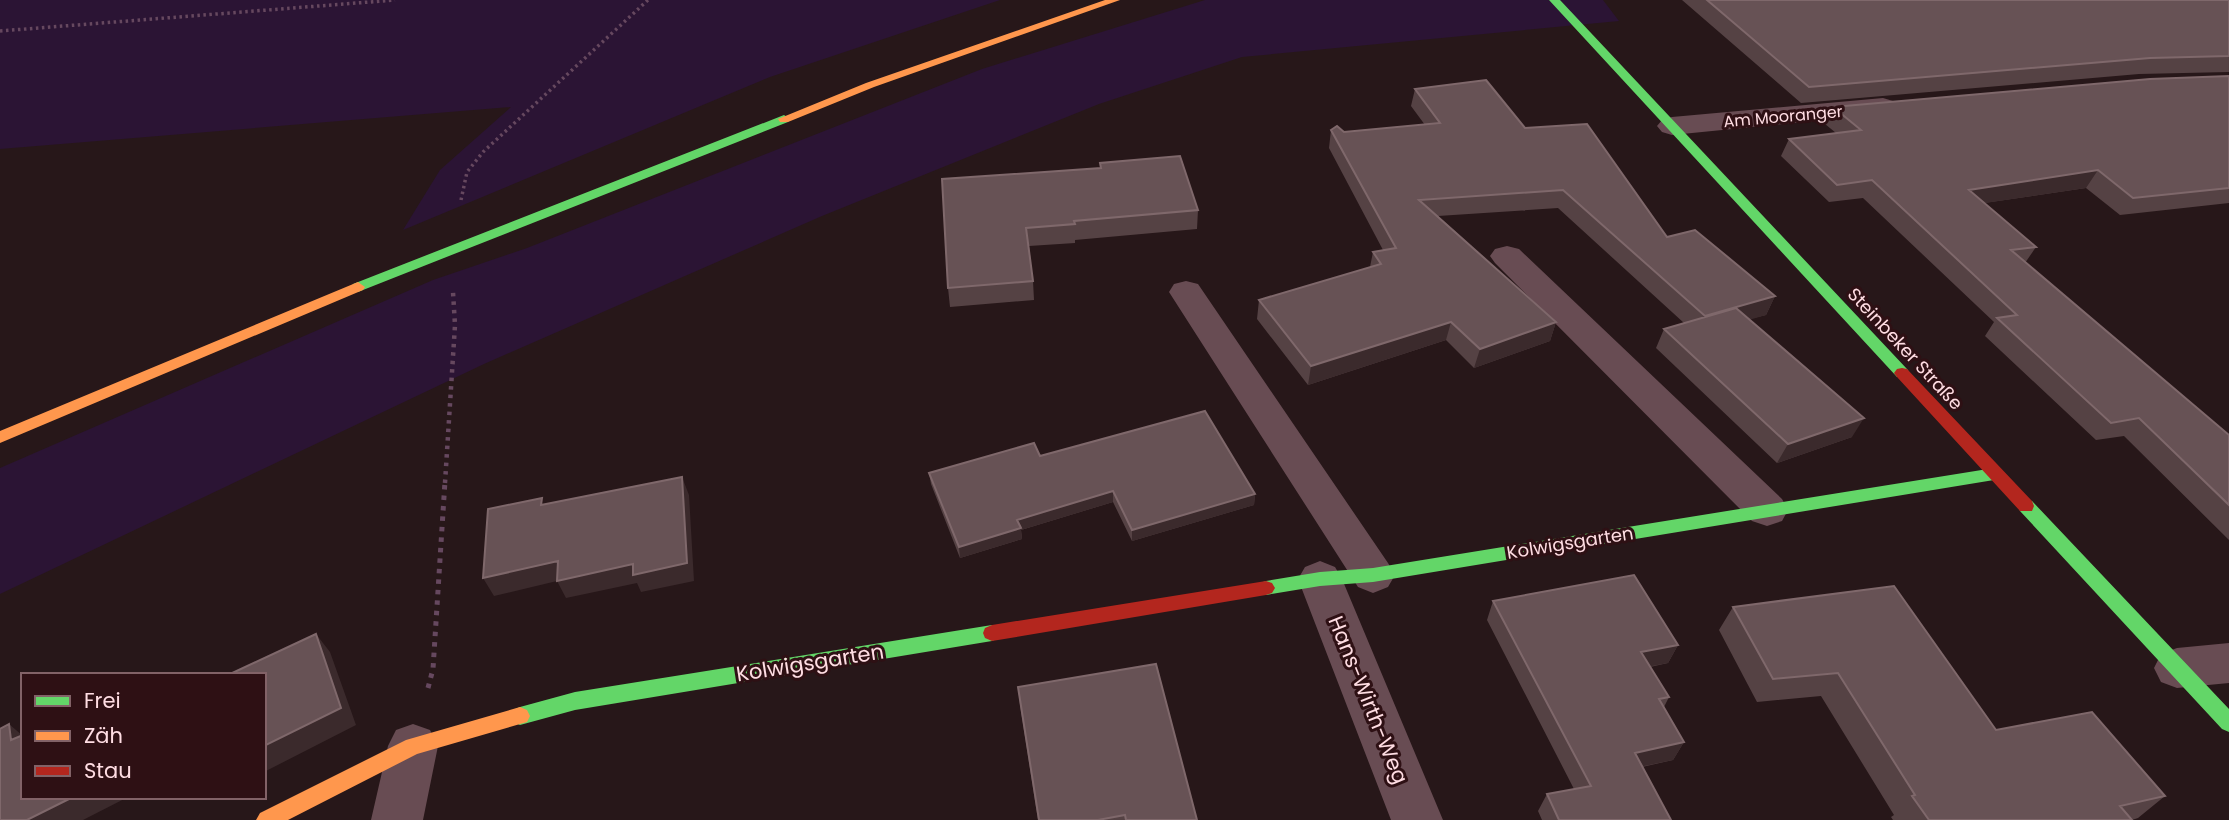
<svg xmlns="http://www.w3.org/2000/svg" width="2229" height="820" font-family="Poppins,sans-serif">
<style>
.green{fill:#2b1434}
.lines{fill:none;stroke-linecap:round;stroke-linejoin:round}
.path-far2{stroke:#66485f;stroke-width:3.5;stroke-dasharray:2.5 3.5;stroke-linecap:butt}
.path-far1{stroke:#66485f;stroke-width:4.5;stroke-dasharray:3.5 5;stroke-linecap:butt}
.path{stroke:#66485f;stroke-width:5;stroke-dasharray:4.5 6;stroke-linecap:butt}
.street{fill:#684c53;fill-rule:evenodd}
.fast{fill:#63d668;fill-rule:evenodd}
.slow{fill:#ff974d;fill-rule:evenodd}
.jam{fill:#b3261e;fill-rule:evenodd}
.wall{fill:#554244}
.shaded-wall{fill:#3b2a2c}
.building{fill:#675255;stroke:#7f686b;stroke-width:2}
.labels{text-anchor:middle;stroke-width:6;stroke-linejoin:round;paint-order:stroke}
.far-street-label{font-size:16px;fill:#ffdde3;stroke:#2e1014}
.street-label{font-size:18px;fill:#ffdde3;stroke:#2e1014}
.near-street-label{font-size:21px;fill:#ffdde3;stroke:#2e1014}
</style>
<rect width="100%" height="100%" fill="#271719"/>
<!-- green -->
<path class="green" d="M 0,0 L 1000,0 L 770,77 L 403,230 L 440,170 L 511,107 L 0,149 Z
M 1205,0 L 1603,0 L 1619,21 L 1242,57 L 1099,104 L 822,216 L 484,364 L 0,594 L 0,468 L 433,280 L 527,248 L 982,69 Z"/>
<g class="lines">
<!-- path-far2 -->
<path class="path-far2" d="M 0,31 L 395,0
M 461,200 L 467,172 L 483,152 L 648,0"/>
<!-- path-far1 -->
<path class="path-far1" d="M 445,483 L 455,325 L 453,292"/>
<!-- path -->
<path class="path" d="M 428,688 L 433,669 L 445,481"/>
<!-- street -->
<path class="street" d="M 1883,98 L 1893,101 L 1898,107 L 1893,113 L 1672,135 L 1662,132 L 1657,126 L 1662,120 L 1672,117 Z
M 1507,246 L 1519,249 L 1782,499 L 1788,510 L 1782,521 L 1767,526 L 1752,521 L 1495,263 L 1490,256 L 1495,249 Z
M 1186,281 L 1198,284 L 1388,563 L 1395,575 L 1388,587 L 1373,593 L 1358,587 L 1169,292 L 1174,284 Z
M 1320,561 L 1335,567 L 1342,579 L 1443,820 L 1391,820 L 1298,579 L 1305,567 Z
M 2229,643 L 2229,683 L 2177,688 L 2161,682 L 2154,668 L 2161,654 L 2177,648 Z
M 413,724 L 430,730 L 438,746 L 423,820 L 371,820 L 388,746 L 396,730 Z"/>
<!-- fast -->
<path class="fast" d="M 1549,0 L 1560,0 L 1907,369 L 1910,373 L 1907,377 L 1897,377 Z
M 784,115 L 790,119 L 788,122 L 363,290 L 358,292 L 351,287 L 353,284 Z
M 1994,468 L 2000,470 L 2002,474 L 2000,478 L 1994,480 L 1373,582 L 1320,586 L 1266,595 L 1260,593 L 1257,588 L 1260,583 L 1266,581 L 1320,572 L 1373,568 Z
M 2026,500 L 2032,501 L 2229,709 L 2229,732 L 2222,729 L 2020,511 L 2018,506 L 2020,501 Z
M 992,625 L 999,628 L 1001,633 L 999,638 L 992,641 L 575,710 L 520,725 L 513,722 L 510,716 L 513,710 L 520,707 L 575,692 Z"/>
<!-- slow -->
<path class="slow" d="M 1105,0 L 1120,0 L 874,87 L 788,122 L 780,122 L 778,119 L 866,83 Z
M 358,282 L 365,287 L 363,290 L 0,443 L 0,431 Z
M 520,707 L 527,710 L 530,716 L 527,722 L 417,754 L 288,820 L 256,820 L 260,813 L 406,740 Z"/>
<!-- jam -->
<path class="jam" d="M 1902,368 L 1907,369 L 2032,501 L 2034,506 L 2032,511 L 2020,511 L 1897,377 L 1894,373 L 1897,369 Z
M 1266,581 L 1272,583 L 1275,588 L 1272,593 L 1266,595 L 992,641 L 985,638 L 983,633 L 985,628 L 992,625 Z"/>
</g>
<!-- wall -->
<path class="wall" d="M 1682,0 L 2229,0 L 2229,72 L 2139,74 L 1801,103 Z
M 2229,76 L 2229,203 L 2120,215 L 2086,188 L 1984,203 L 2036,247 L 2025,263 L 2229,435 L 2229,540 L 2124,436 L 2096,440 L 1985,336 L 1994,322 L 1863,198 L 1829,202 L 1781,156 L 1789,139 L 1836,133 L 1825,124 L 1833,107 Z
M 1415,89 L 1525,128 L 1667,237 L 1775,296 L 1766,315 L 1749,319 L 1852,437 L 1777,463 L 1656,348 L 1664,329 L 1684,323 L 1558,208 L 1438,216 L 1556,322 L 1550,341 L 1474,368 L 1446,340 L 1308,385 L 1257,319 L 1259,300 L 1370,267 L 1373,252 L 1383,250 L 1329,148 L 1331,130 L 1344,132 L 1425,125 L 1411,106 Z
M 1100,163 L 1198,210 L 1197,229 L 1075,240 L 1075,243 L 1029,246 L 1033,281 L 1034,300 L 950,307 L 948,288 L 1100,168 Z
M 1040,456 L 1255,494 L 1254,505 L 1132,541 L 1113,502 L 1021,530 L 1022,539 L 960,558 L 931,484 L 929,473 Z
M 1493,601 L 1678,645 L 1668,663 L 1650,667 L 1669,697 L 1664,707 L 1684,742 L 1673,760 L 1642,767 L 1671,820 L 1542,820 L 1538,811 L 1547,794 L 1574,789 L 1487,620 Z
M 1733,607 L 1996,730 L 2165,796 L 2138,818 L 2132,820 L 1893,820 L 1891,817 L 1894,815 L 1821,696 L 1757,702 L 1719,630 Z
M 1018,687 L 1197,820 L 1038,820 L 1020,705 Z"/>
<!-- shaded-wall -->
<path class="shaded-wall" d="M 2098,170 L 2086,188 L 1958,207 L 1969,190 Z
M 1775,296 L 1766,315 L 1697,335 L 1705,316 Z
M 1451,322 L 1446,340 L 1308,385 L 1311,366 Z
M 1556,322 L 1550,341 L 1474,368 L 1480,349 Z
M 1864,418 L 1852,437 L 1777,463 L 1788,444 Z
M 682,477 L 689,495 L 694,581 L 641,592 L 637,583 L 566,598 L 557,581 L 494,596 L 483,578 L 558,561 L 633,564 Z
M 1113,491 L 1113,502 L 1021,530 L 1022,539 L 960,558 L 959,547 L 1017,520 Z
M 1255,494 L 1254,505 L 1132,541 L 1132,530 Z
M 316,634 L 330,652 L 356,725 L 264,772 L 264,746 Z
M 1678,645 L 1668,663 L 1631,670 L 1641,652 Z
M 9,724 L 23,736 L 11,740 Z
M 1684,742 L 1673,760 L 1625,770 L 1635,753 Z
M 73,797 L 128,797 L 83,820 L 27,820 Z"/>
<!-- building -->
<path class="building" d="M 1707,0 L 2229,0 L 2229,56 L 2150,58 L 1809,87 Z
M 2229,76 L 2229,188 L 2133,198 L 2098,170 L 1969,190 L 2036,247 L 2011,250 L 2229,435 L 2229,505 L 2139,418 L 2111,423 L 1997,318 L 2017,315 L 1872,180 L 1837,185 L 1789,139 L 1861,130 L 1833,107 L 2150,79 Z
M 1486,80 L 1525,128 L 1587,124 L 1667,237 L 1695,230 L 1775,296 L 1705,316 L 1563,190 L 1419,200 L 1556,322 L 1480,349 L 1451,322 L 1311,366 L 1259,300 L 1381,264 L 1373,252 L 1396,248 L 1331,130 L 1337,126 L 1344,132 L 1440,123 L 1415,89 Z
M 1180,156 L 1198,210 L 1074,221 L 1075,224 L 1026,228 L 1033,281 L 948,288 L 942,179 L 1101,168 L 1100,163 Z
M 1736,308 L 1864,418 L 1788,444 L 1664,329 Z
M 1205,411 L 1255,494 L 1132,530 L 1113,491 L 1017,520 L 1021,528 L 959,547 L 929,473 L 1034,443 L 1040,456 Z
M 682,477 L 687,563 L 633,575 L 633,564 L 557,581 L 558,561 L 483,578 L 488,509 L 542,498 L 541,505 Z
M 1634,575 L 1678,645 L 1641,652 L 1669,697 L 1659,699 L 1684,742 L 1635,753 L 1671,820 L 1559,820 L 1547,794 L 1591,786 L 1493,601 Z
M 1894,586 L 1996,730 L 2092,712 L 2165,796 L 2120,806 L 2132,820 L 1929,820 L 1912,796 L 1915,795 L 1838,673 L 1773,679 L 1733,607 Z
M 316,634 L 341,708 L 264,746 L 264,675 L 228,675 Z
M 1156,664 L 1197,820 L 1126,820 L 1125,815 L 1098,820 L 1039,820 L 1018,687 Z
M 9,724 L 11,740 L 23,735 L 23,797 L 73,797 L 27,820 L 0,820 L 0,729 Z"/>
<g class="labels">
<!-- far-street labels -->
<g class="far-street-label">
<text transform="translate(1783 116) rotate(-5)" y="6">Am Mooranger</text>
</g>
<!-- street labels -->
<g class="street-label">
<text transform="translate(1905 349) rotate(47)" y="6">Steinbeker Straße</text>
<text transform="translate(1570 543) rotate(-9)" y="6">Kolwigsgarten</text>
</g>
<!-- near-street labels -->
<g class="near-street-label">
<text transform="translate(810 663) rotate(-9)" y="7">Kolwigsgarten</text>
<text transform="translate(1368 700) rotate(68)" y="7">Hans-Wirth-Weg</text>
</g>
</g>
<!-- legend -->
<rect x="21" y="673" width="245" height="126" fill="#2e1014" stroke="#826267" stroke-width="2"/>
<rect x="35" y="696" width="35" height="10" fill="#63d668" stroke="#826267" stroke-width="2"/>
<text x="84" y="708" font-size="21" fill="#ffdde3">Frei</text>
<rect x="35" y="731" width="35" height="10" fill="#ff974d" stroke="#826267" stroke-width="2"/>
<text x="84" y="743" font-size="21" fill="#ffdde3">Zäh</text>
<rect x="35" y="766" width="35" height="10" fill="#b3261e" stroke="#826267" stroke-width="2"/>
<text x="84" y="778" font-size="21" fill="#ffdde3">Stau</text>
</svg>
